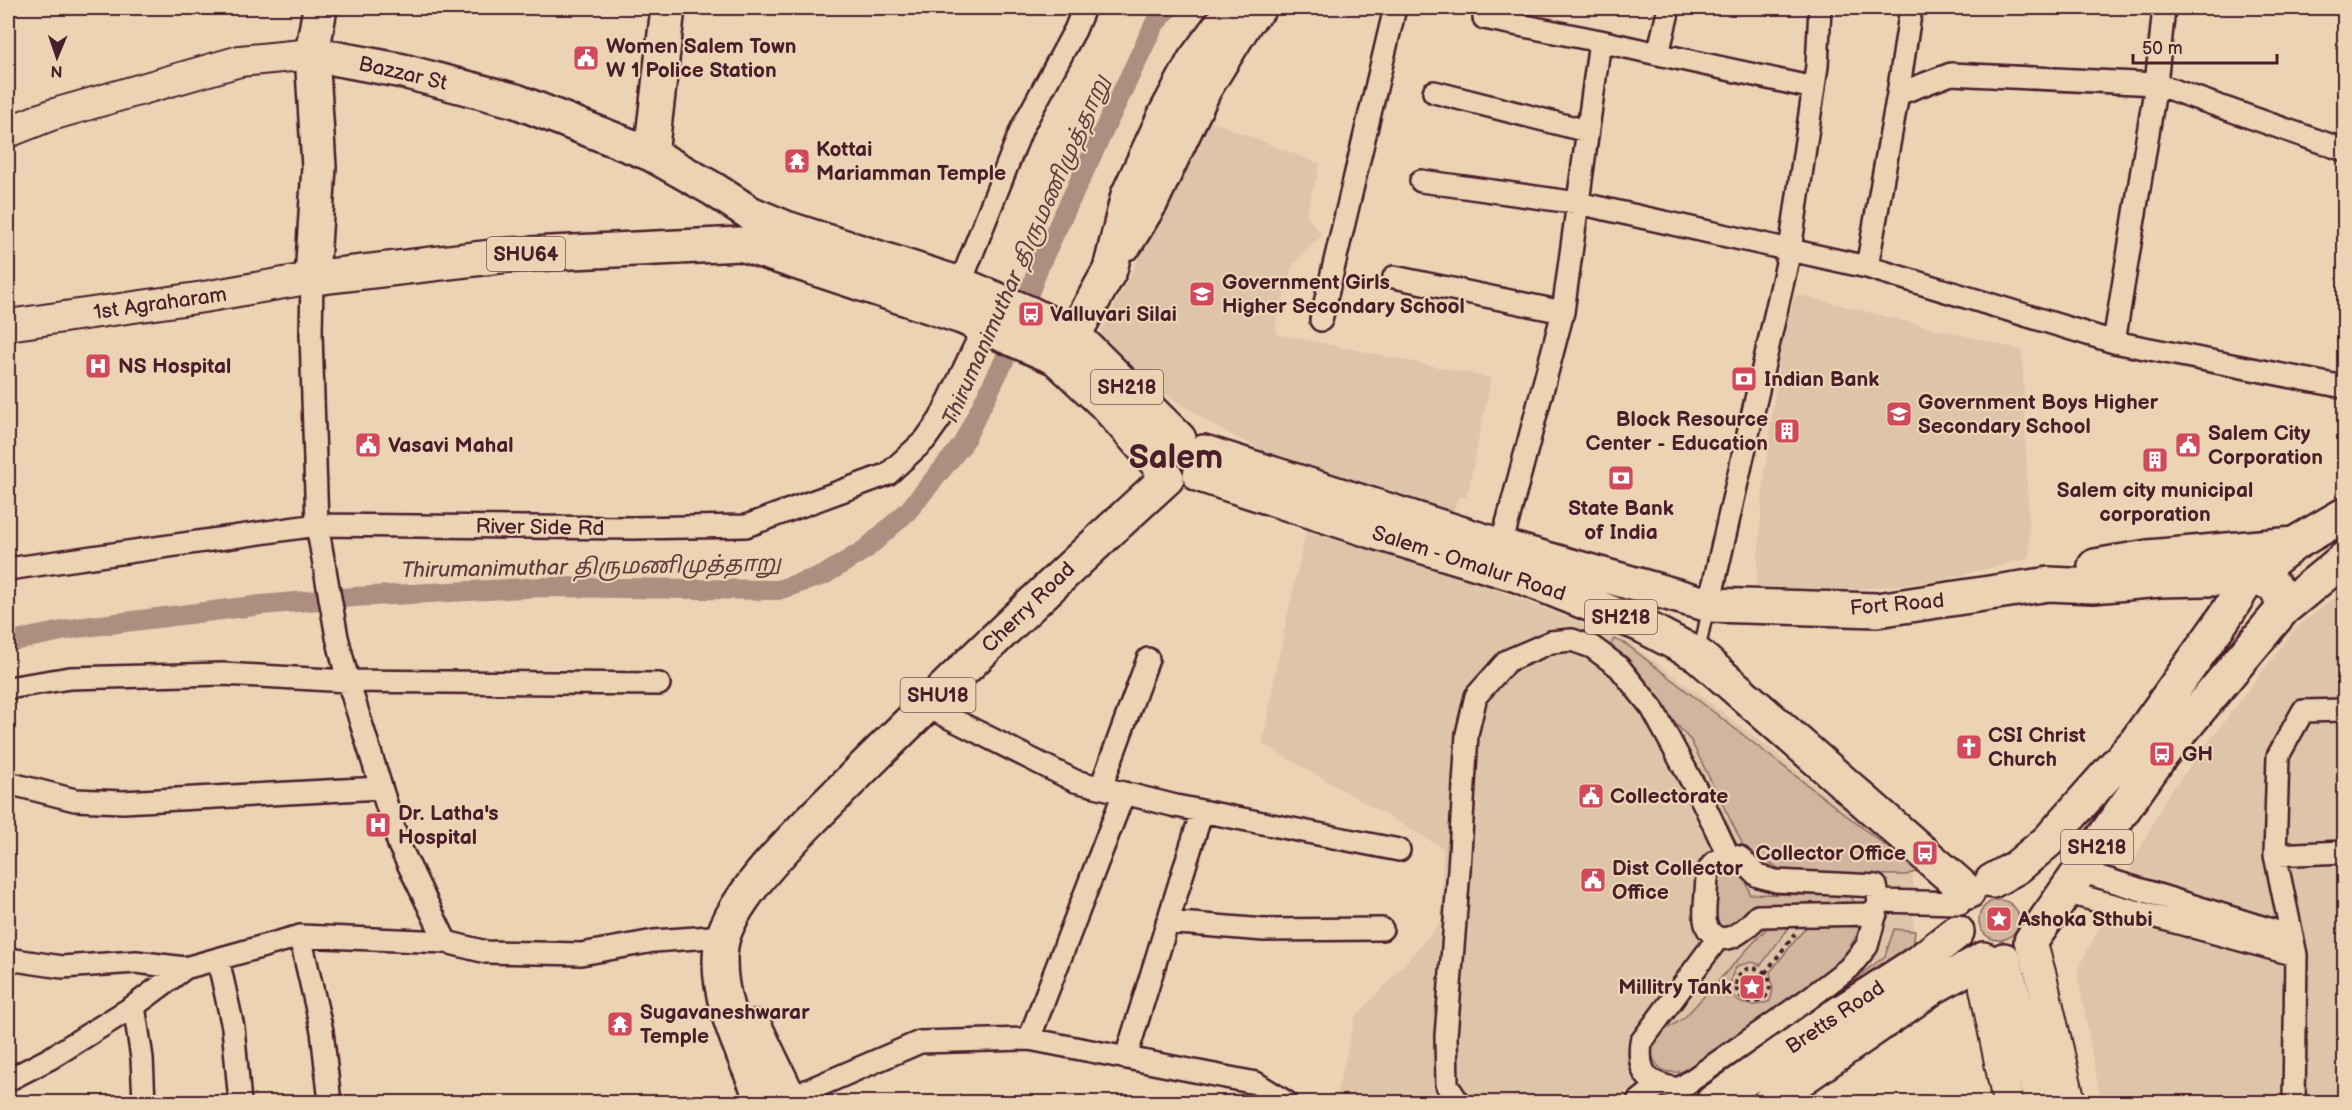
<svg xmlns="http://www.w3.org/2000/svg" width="2352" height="1110" font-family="'Balsamiq Sans','Noto Sans Tamil',sans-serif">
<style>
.built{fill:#dec4a9}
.green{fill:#d1b59e;stroke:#8e6a64;stroke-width:1.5}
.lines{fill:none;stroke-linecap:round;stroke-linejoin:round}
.canal{stroke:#ae8e80;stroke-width:20}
.lane-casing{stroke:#4a1f2b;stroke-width:15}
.street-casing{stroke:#4a1f2b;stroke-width:26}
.secondary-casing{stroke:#4a1f2b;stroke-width:34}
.primary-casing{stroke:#4a1f2b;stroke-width:38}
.path{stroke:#4a1f2b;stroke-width:4;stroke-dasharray:4.5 4.5;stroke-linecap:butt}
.lane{stroke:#ecd3b4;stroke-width:10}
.street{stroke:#ecd3b4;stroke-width:21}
.secondary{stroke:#ecd3b4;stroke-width:30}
.primary{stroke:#ecd3b4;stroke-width:33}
.labels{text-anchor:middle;stroke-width:4.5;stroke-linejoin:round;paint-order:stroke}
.shield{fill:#ecd3b4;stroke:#7b5554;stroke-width:1.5}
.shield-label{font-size:20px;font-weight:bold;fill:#4a1f2b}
.poi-label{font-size:21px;font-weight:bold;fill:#4a1f2b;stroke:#ecd3b4;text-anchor:start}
.street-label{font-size:21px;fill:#4a1f2b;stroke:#ecd3b4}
.water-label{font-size:22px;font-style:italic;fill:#633b40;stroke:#ecd3b4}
.town-label{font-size:33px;font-weight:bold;fill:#4a1f2b;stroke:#ecd3b4}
</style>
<rect width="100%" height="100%" fill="#ecd3b4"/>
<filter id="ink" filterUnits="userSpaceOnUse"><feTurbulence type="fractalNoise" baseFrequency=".0167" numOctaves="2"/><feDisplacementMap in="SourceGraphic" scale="12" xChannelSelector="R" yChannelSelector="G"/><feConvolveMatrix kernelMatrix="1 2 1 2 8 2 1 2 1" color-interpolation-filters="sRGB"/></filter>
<g filter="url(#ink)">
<!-- built -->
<path class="built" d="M 1209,120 L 1320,164 L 1306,214 L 1322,235 L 1293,265 L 1276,323 L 1277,334 L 1491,378 L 1467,496 L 1457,498 L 1451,522 L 1280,459 L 1218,428 L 1109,357 L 1100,335 Z
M 1795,294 L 2022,350 L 2030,558 L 1934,582 L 1846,590 L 1756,587 L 1764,477 L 1782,342 Z
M 1306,531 L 1477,582 L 1629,642 L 1763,743 L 1894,850 L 1913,862 L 1914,961 L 1699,1102 L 1335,1102 L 1355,1018 L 1441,923 L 1443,848 L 1263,744 L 1277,664 Z
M 2344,590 L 2344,1102 L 2101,1102 L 2077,971 L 2167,796 L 2296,628 Z"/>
<!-- green -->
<path class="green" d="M 1614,639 L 1626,644 L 1918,871 L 1906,875 L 1789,874 L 1746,851 L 1691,741 L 1609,648 Z
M 1725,870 C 1739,870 1749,880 1749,894 L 1850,895 L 1855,903 L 1853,908 L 1749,907 L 1743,924 L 1726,929 L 1717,924 L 1713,916 L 1717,872 Z
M1979 920a20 20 0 1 1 40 0a20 20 0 1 1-40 0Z
M 1793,922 L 1761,965 L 1752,962 L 1737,966 C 1719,994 1741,1014 1770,1001 L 1773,990 L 1770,972 L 1810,922 L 1863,925 L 1840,963 L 1689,1070 C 1664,1076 1659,1072 1649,1050 L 1652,1041 L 1659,1034 L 1684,1018 L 1767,928 Z
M 1894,929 L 1915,931 L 1912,959 L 1695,1102 L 1664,1102 L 1724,1068 L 1851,982 L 1885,956 Z"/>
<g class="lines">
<!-- canal -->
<path class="canal" d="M 8,642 L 77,628 L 261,605 L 353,597 L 544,587 L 778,590 L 824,575 L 866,549 L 908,511 L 962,445 L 1004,361 L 1039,266 L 1154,25 L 1169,8"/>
<defs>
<path id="lane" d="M 1699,652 L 1708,609"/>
<path id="street" d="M 1486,8 L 1484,18 L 1600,41
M 1658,54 L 1814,88
M 1434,92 L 1587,131
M 1898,94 L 1911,8
M 1421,181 L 1578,203 L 1867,267 L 2114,342 L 2344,387
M 1867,267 L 1898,94 L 1951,74 L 2156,84 L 2344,150
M 1394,277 L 1563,312
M 312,278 L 311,334 L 317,525 L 337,637 L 348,681 L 399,845 L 446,942 L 486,952 L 581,954 L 654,941 L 724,936
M 960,284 L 1022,128 L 1075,30 L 1084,8
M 1321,320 L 1395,8
M 2114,342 L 2156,84 L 2164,8
M 1501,546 L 1563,312 L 1600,41 L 1658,54 L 1669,8
M 8,569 L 317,525 L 632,528 L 746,526 L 888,474 L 925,440 L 940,419 L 984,327
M 1709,605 L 1790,250 L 1817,66 L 1820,8
M 8,688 L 70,678 L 223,674 L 348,681 L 659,684
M 926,706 L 1075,781 L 1176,806 L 1399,850
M 8,783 L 75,800 L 123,802 L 380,788
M 1101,787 L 1148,659
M 2275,855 L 2344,852
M 2080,871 L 2291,936
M 2065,892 L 2296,955
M 1879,901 L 1960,903
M 1167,922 L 1264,930 L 1382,929
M 300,936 L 322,1031 L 330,1102
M 1718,938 L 1641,1042 C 1637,1075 1648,1084 1679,1089 L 1807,1000 L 1849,968 L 1867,946 L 1879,901 L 1876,886 L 1776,881 L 1758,876 L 1739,857 L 1728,855 C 1723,858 1716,860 1712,865 C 1706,872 1707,882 1706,892 C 1706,902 1702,919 1708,929 C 1723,952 1747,928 1758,916 L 1876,914
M 8,959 L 62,967 L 136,962 L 185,968
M 218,959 L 233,1027 L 240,1102
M 134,1006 L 142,1058 L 144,1102
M 1029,1039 L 1256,1083 L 1286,1102
M 1126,1057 L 1202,811
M 8,1080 L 49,1059 L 134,1006 L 185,968 L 300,936 L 446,942
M 781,1102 L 920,1042 L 1029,1039 L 1124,793
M 1458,1102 L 1447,1085 L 1446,1036 L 1459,870 L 1467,734 L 1476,696 L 1507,661 L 1551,642 L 1572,640 L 1592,647 L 1619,667 L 1652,708 L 1703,802 L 1728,855
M 1638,1102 L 1658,1086
M 2294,1102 L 2296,955 L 2275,855 L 2278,756 L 2303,711 L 2344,710"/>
<path id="secondary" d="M 8,132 L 51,115 L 240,61 L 312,54
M 8,325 L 204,297 L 312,278
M 2031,941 L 2041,976 L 2070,1102
M 1984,959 L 1985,988 L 2008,1102"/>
<path id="primary" d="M 320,8 L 312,54 L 319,167 L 312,278 L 509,255 L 741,244 L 962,317 L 1056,358 L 1105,404 L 1159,465
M 312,54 L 403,71 L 516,101 L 651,154 L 713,189 L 750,213 L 786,228 L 960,284 L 1031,314 L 1075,336 L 1179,439
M 651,154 L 668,8
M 1126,243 L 1151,202 L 1205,88 L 1247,20 L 1259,8
M 1074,359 L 1075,336 L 1080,324 L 1110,270 L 1128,195 L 1166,113 L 1194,61 L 1233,8
M 1204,452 L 1501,546 L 1709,605 L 1877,610 L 2049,584 L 2093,586 L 2160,580 L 2249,578 L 2271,583 L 2279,592 L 2283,609
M 1200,475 L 1378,533 L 1517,575 L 1639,624 L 1698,655 L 1968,892
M 2095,566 L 2148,557 L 2294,544 L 2344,515
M 1992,881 L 2017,867 L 2048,841 L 2136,742 L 2224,618 L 2249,578 L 2294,544
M 2031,941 L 2162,754 L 2283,609 L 2344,559
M 2004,960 L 2041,1102
M 755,1027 L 791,1102
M 763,1102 C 745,1055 714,999 721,946 C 727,904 787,845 816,815 C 849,782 882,749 916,716 C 998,635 1082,556 1167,478
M 1713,1102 L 1832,1018 L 1920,961 L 1957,932
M 1770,1102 L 1784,1091 L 1935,986 L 1984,959"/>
</defs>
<!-- lane casing -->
<use href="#lane" class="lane-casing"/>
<!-- street casing -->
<use href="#street" class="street-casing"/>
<!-- secondary casing -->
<use href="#secondary" class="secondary-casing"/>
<!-- primary casing -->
<use href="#primary" class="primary-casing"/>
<!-- path -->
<path class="path" d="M1736 985a17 17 0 1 1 34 0a17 17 0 1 1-34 0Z
M 1765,973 L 1795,934"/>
<!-- lane -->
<use href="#lane" class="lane"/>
<!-- street -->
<use href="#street" class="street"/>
<!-- secondary -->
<use href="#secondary" class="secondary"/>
<!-- primary -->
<use href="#primary" class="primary"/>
</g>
</g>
<!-- icons -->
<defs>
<symbol id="civic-square" viewBox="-11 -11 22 22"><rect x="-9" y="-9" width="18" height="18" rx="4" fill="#d1495b" stroke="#ecd3b4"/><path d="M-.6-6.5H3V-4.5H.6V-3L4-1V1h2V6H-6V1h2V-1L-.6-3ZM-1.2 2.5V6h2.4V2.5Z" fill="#fff"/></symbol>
<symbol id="temple-square" viewBox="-11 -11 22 22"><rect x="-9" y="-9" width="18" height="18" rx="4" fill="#d1495b" stroke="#ecd3b4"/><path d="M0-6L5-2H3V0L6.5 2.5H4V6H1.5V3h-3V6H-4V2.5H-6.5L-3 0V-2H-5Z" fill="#fff"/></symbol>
<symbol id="school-square" viewBox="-11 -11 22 22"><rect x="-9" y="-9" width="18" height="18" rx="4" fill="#d1495b" stroke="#ecd3b4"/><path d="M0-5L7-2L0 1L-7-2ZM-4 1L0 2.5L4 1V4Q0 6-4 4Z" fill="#fff"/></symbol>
<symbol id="bus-square" viewBox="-11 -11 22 22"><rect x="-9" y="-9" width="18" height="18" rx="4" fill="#d1495b" stroke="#ecd3b4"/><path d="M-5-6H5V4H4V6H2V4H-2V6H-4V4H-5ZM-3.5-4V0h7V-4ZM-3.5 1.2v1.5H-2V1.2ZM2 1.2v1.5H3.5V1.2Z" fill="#fff"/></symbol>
<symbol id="hospital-square" viewBox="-11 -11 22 22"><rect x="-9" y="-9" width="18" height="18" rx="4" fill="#d1495b" stroke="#ecd3b4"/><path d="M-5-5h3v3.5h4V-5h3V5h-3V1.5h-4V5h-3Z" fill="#fff"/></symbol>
<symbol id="bank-square" viewBox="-11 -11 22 22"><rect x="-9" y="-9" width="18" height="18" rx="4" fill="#d1495b" stroke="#ecd3b4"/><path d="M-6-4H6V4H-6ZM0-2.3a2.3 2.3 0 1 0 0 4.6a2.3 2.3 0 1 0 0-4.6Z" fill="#fff"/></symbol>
<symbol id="building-square" viewBox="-11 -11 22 22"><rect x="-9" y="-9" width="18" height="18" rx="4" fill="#d1495b" stroke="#ecd3b4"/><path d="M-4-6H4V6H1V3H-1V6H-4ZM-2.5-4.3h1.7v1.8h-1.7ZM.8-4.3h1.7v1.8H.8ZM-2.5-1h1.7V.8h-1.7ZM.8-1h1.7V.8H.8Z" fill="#fff"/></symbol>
<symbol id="church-square" viewBox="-11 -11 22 22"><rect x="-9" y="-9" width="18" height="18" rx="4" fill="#d1495b" stroke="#ecd3b4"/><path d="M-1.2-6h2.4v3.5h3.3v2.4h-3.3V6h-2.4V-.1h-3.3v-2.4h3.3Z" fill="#fff"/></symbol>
<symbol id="sight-square" viewBox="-11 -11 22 22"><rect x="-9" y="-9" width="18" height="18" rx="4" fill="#d1495b" stroke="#ecd3b4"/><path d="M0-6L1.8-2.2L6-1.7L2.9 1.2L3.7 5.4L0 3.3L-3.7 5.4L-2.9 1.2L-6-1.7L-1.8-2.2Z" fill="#fff"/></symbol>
</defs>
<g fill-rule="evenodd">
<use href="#civic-square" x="571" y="43" width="30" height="30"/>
<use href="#temple-square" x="782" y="146" width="30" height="30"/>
<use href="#school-square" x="1187" y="279" width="30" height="30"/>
<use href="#bus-square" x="1016" y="299" width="30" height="30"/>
<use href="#hospital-square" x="83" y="351" width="30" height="30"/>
<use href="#bank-square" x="1729" y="364" width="30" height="30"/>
<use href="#school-square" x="1884" y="399" width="30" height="30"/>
<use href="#building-square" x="1772" y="416" width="30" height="30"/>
<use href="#civic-square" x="353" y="430" width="30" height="30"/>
<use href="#civic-square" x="2173" y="430" width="30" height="30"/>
<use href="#building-square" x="2140" y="445" width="30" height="30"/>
<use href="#bank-square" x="1606" y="463" width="30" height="30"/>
<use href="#church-square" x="1954" y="732" width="30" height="30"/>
<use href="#bus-square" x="2147" y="739" width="30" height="30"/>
<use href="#civic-square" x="1576" y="781" width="30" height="30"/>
<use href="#hospital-square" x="363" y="810" width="30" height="30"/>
<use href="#bus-square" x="1910" y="838" width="30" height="30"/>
<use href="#civic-square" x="1578" y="865" width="30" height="30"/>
<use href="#sight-square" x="1984" y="904" width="30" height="30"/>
<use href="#sight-square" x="1737" y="972" width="30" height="30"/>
<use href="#temple-square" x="605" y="1009" width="30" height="30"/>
</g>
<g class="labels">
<!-- shield labels -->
<g class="shield">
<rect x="487" y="237" width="78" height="34" rx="4.5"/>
<rect x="1091" y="370" width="72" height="34" rx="4.5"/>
<rect x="1585" y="600" width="72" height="34" rx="4.5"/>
<rect x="900.5" y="678" width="75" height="34" rx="4.5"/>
<rect x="2061" y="830" width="72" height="34" rx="4.5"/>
</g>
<g class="shield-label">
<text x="526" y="261">SHU64</text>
<text x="1127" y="394">SH218</text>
<text x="1621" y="624">SH218</text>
<text x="938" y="702">SHU18</text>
<text x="2097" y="854">SH218</text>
</g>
<!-- poi labels -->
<g class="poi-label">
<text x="606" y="53">Women Salem Town<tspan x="606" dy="24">W 1 Police Station</tspan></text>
<text x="816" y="156">Kottai<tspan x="816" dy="24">Mariamman Temple</tspan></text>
<text x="1222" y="289">Government Girls<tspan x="1222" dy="24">Higher Secondary School</tspan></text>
<text x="1050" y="321">Valluvari Silai</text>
<text x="118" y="373">NS Hospital</text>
<text x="1764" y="386">Indian Bank</text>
<text x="1918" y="409">Government Boys Higher<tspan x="1918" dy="24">Secondary School</tspan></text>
<text x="1768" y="426" text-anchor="end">Block Resource<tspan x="1768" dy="24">Center - Education</tspan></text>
<text x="2208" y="440">Salem City<tspan x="2208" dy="24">Corporation</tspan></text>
<text x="388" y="452">Vasavi Mahal</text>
<text x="2155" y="497" text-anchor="middle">Salem city municipal<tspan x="2155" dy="24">corporation</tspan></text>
<text x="1621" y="515" text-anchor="middle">State Bank<tspan x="1621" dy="24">of India</tspan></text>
<text x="1988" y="742">CSI Christ<tspan x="1988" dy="24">Church</tspan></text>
<text x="2182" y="761">GH</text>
<text x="1610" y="803">Collectorate</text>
<text x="398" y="820">Dr. Latha's<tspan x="398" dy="24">Hospital</tspan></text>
<text x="1906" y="860" text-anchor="end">Collector Office</text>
<text x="1612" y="875">Dist Collector<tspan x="1612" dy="24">Office</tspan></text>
<text x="2018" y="926">Ashoka Sthubi</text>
<text x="1732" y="994" text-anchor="end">Millitry Tank</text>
<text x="640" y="1019">Sugavaneshwarar<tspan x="640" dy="24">Temple</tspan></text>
</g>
<!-- street labels -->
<g class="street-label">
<text transform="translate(403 73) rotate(13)" y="7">Bazzar St</text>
<text transform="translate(160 303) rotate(-8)" y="7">1st Agraharam</text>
<text transform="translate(540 527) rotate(1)" y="7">River Side Rd</text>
<text transform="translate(1469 563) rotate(18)" y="7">Salem - Omalur Road</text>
<text transform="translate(1897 604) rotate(-5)" y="7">Fort Road</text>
<text transform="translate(1028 607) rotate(-44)" y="7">Cherry Road</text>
<text transform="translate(1835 1017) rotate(-34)" y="7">Bretts Road</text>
</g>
<!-- water labels -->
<g class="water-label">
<text transform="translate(1025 250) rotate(-66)" y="8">Thirumanimuthar திருமணிமுத்தாறு</text>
<text transform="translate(591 566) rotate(-1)" y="8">Thirumanimuthar திருமணிமுத்தாறு</text>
</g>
<!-- town labels -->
<g class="town-label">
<text x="1176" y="468">Salem</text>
</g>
</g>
<!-- margin -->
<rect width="2352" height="1110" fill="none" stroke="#ecd3b4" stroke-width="30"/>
<rect x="15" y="15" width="2322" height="1080" fill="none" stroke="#4a1f2b" stroke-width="2" filter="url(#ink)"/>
<!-- north arrow -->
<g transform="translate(57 57) rotate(182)" stroke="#ecd3b4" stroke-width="4.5" paint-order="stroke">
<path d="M0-4.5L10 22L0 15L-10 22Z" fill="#4a1f2b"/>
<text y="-9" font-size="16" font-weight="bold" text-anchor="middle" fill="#4a1f2b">N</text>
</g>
<!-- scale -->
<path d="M2133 54v9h144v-9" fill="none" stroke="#4a1f2b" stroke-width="3"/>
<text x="2142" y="54" font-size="18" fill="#4a1f2b" stroke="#ecd3b4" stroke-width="4.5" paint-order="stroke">50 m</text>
</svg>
